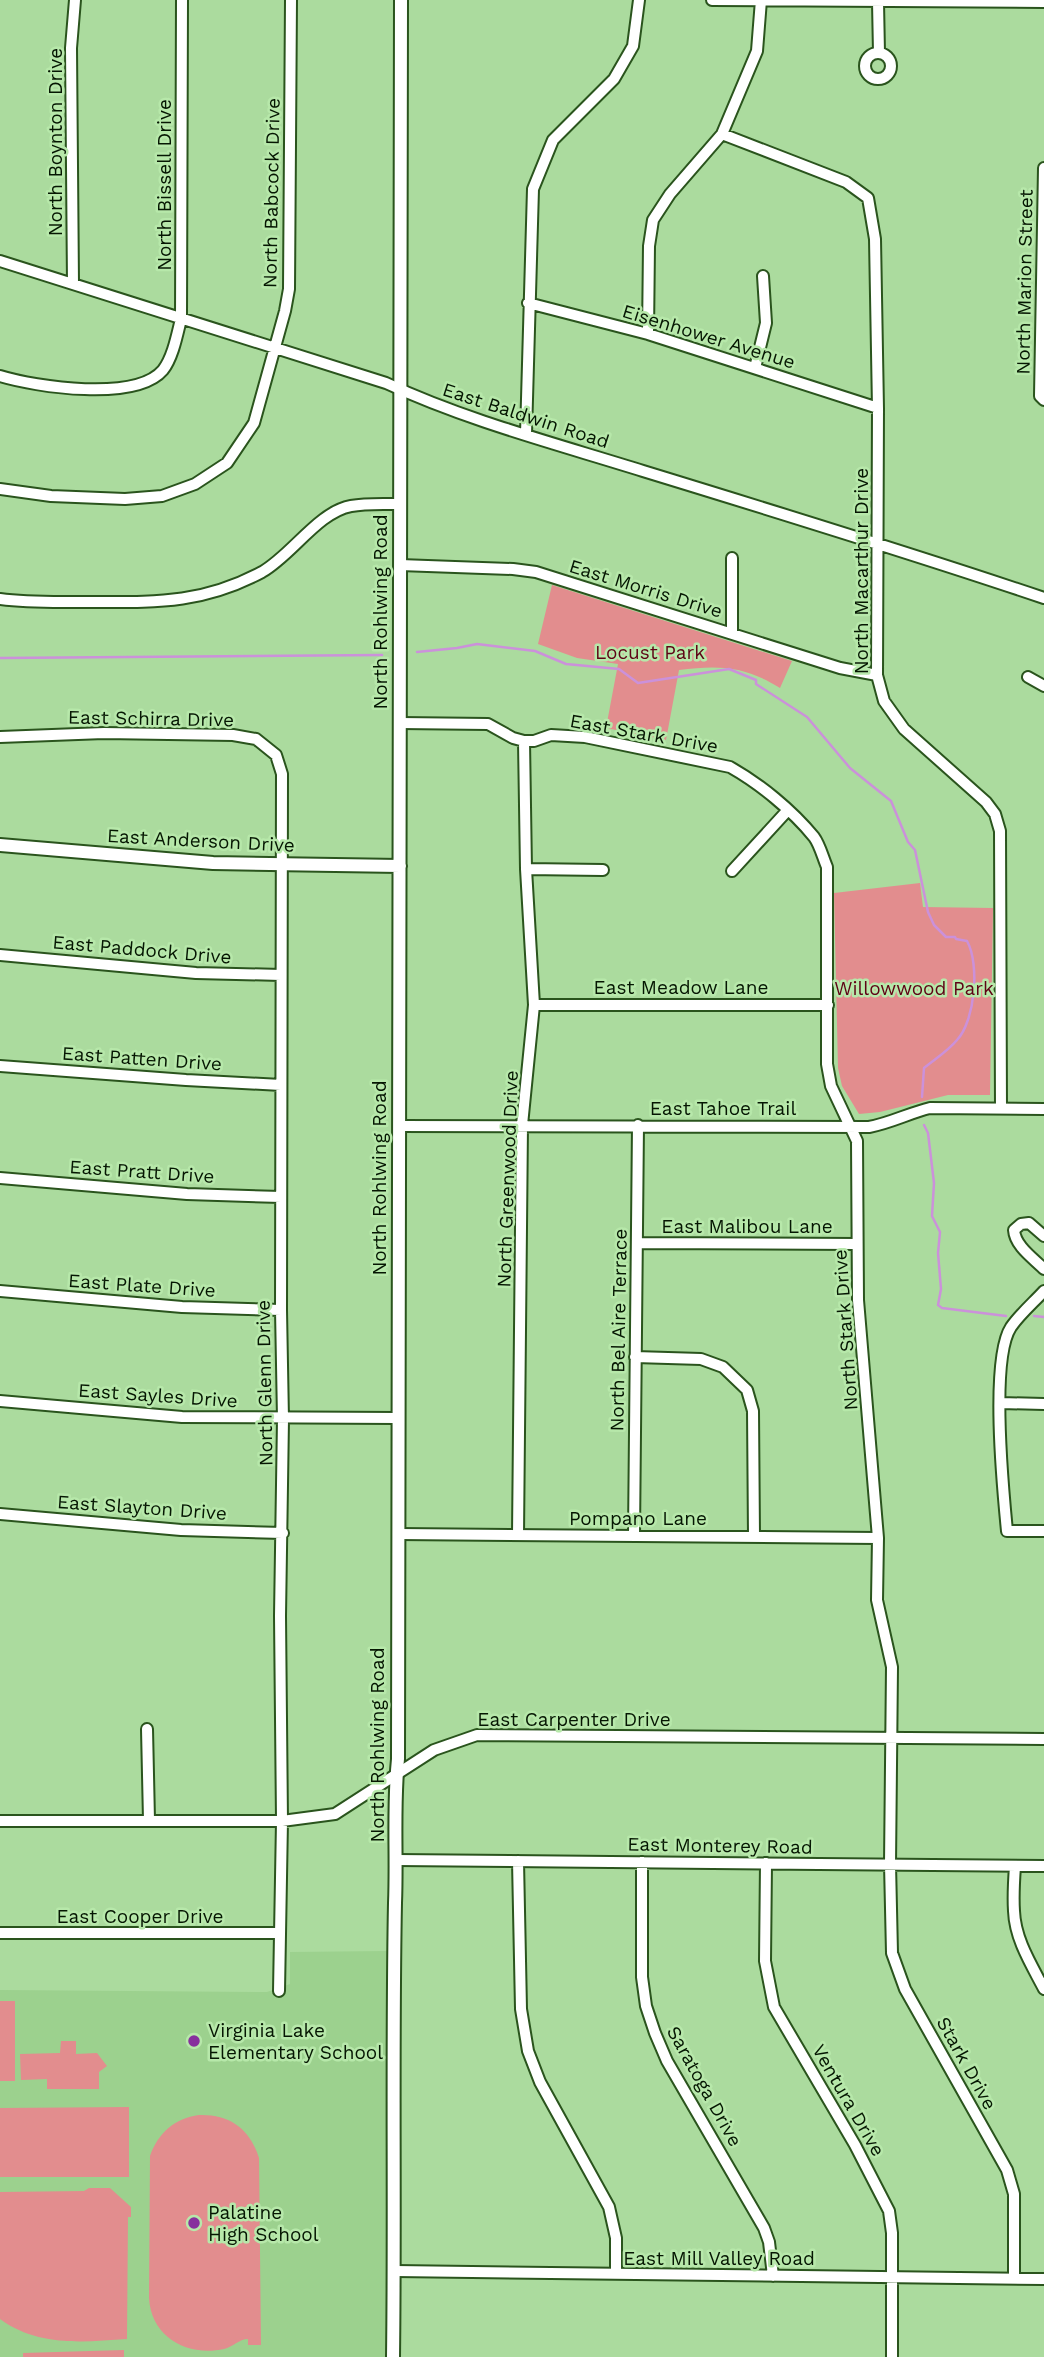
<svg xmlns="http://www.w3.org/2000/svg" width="1044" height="2357" font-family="'Work Sans',sans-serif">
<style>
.built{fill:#9cd18e}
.green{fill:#e28d8e}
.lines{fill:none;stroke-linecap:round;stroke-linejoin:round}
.stream{stroke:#cb91da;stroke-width:2.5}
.minor-casing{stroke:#2a541d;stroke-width:14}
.tertiary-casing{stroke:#2a541d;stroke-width:16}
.minor{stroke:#fff;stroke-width:10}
.tertiary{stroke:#fff;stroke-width:12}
.poi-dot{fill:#87309d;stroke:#b7e8aa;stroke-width:2.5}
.labels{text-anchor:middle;stroke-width:5;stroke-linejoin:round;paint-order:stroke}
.street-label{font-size:19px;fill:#051602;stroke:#b7e8aa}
.park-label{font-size:19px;fill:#5e0215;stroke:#b7e8aa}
.poi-label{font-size:19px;fill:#051602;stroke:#b7e8aa;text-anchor:start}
</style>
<rect width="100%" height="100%" fill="#abdb9e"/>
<!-- built -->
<path class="built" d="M 389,1951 L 386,2357 L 0,2357 L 0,1990 L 267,1992 L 290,1984 L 290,1952 Z"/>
<!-- green -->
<path class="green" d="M 552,585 L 792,661 L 780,688 C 745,666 719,665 679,670 L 666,740 L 606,728 L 618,664 L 577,658 L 538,644 Z
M 920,883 L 923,907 L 993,908 L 990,1095 L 948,1095 L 880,1112 L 859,1114 L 842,1086 L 838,1068 L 834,893 Z
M 0,2001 L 15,2001 L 15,2081 L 0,2081 Z
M 61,2041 L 76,2041 L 76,2054 L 97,2053 L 107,2066 L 99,2072 L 99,2089 L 47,2089 L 47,2079 L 21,2080 L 20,2054 L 60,2053 Z
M 129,2107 L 129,2177 L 0,2177 L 0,2108 Z
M 199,2115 C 230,2114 250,2129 259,2158 L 261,2345 L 248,2345 L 248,2339 C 239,2339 233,2347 224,2349 C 187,2357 151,2337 149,2298 L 150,2156 C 158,2133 175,2118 199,2115 Z
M 89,2188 L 110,2188 L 131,2207 L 131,2217 L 128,2217 L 127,2339 C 83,2342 38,2347 0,2319 L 0,2192 L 84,2191 Z
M 124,2350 L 124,2357 L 23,2357 L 23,2353 Z"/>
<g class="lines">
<!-- stream -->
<path class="stream" d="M 417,652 L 457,648 L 477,644 L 535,651 L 566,664 L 619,669 L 638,683 L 729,669 L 756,680 L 756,684 L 807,717 L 850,768 L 891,801 L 908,842 L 915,850 L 928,912 L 934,925 L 946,937 L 955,937 L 956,939 L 967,941 C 980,964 975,1021 957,1040 C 948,1051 935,1059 924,1068 L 922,1097
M 0,658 L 382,655
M 924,1125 L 928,1133 L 934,1183 L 932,1216 L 940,1232 L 938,1253 L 941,1289 L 938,1305 L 942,1308 L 1006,1316
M 1034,1316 L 1044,1317"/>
<defs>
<path id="minor" d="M 712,0 L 1044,2
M 878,2 L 879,53
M865 66a13 13 0 1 1 26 0a13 13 0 1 1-26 0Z
M 722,134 L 846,182 L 868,198 L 875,239 L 878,408 L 877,675 L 884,701 L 904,729 L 986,802 L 995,814 L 1000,831 L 1001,1108
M 1044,168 L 1040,396 L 1044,400
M 0,261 L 386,383 C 468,421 557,444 643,471 C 777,512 911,553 1044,598
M 73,284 L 71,48 L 75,0
M 528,303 L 648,334 L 878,408
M 648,334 L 649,246 L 653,220 L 670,194 L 722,134 L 757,51 L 761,0
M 755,368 L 766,323 L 763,276
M 0,376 C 36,387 136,402 163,370 C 173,357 177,335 181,319 L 182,0
M 526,434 L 533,189 L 553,140 L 614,79 L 633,46 L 639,0
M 0,489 L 51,496 L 125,499 L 162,496 L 195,484 L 227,463 L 254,423 L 285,311 L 289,289 L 291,0
M 400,565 L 513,569 L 536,572 L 840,668 L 877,675
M 0,599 C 28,603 57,602 85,602 C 153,602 200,605 262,572 C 292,555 318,512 351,506 C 366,503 383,504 399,504
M 732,633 L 732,558
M 1028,677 L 1044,686
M 400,723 L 488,724 L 513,738 L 524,741 L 534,741 L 551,735 L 585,737 L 730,767 C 760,784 792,810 814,837 C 820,845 823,858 827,867 L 827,1064 L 831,1086 L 857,1141 L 858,1300 L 878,1538 L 877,1600 L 892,1667 L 890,1864 L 892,1953 L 905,1989 L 1007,2170 L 1014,2194 L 1014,2278
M 0,737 L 104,733 L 233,735 L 256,739 L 276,755 L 282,774 L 281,1310 L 283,1419 L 280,1616 L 282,1821 L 279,1991
M 526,869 L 603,870
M 732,871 L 787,811
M 0,955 L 196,973 L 281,975
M 534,1005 L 828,1005
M 0,1066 L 186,1080 L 281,1085
M 399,1126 L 869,1127 C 891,1123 909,1113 930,1108 L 1044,1109
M 0,1178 L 187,1194 L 281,1197
M 1044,1236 L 1029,1223 L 1021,1224 L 1014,1230 C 1015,1246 1033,1258 1044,1269
M 637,1243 L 857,1244
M 0,1291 L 182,1307 L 281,1310
M 1044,1291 C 1034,1302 1020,1314 1011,1327 C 990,1359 1003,1490 1007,1531 L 1044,1531
M 635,1357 L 701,1359 L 723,1367 L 747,1390 L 753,1411 L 754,1536
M 0,1401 L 182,1417 L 397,1418
M 1001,1403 L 1044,1404
M 0,1514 L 181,1530 L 283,1533
M 398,1534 L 878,1538
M 518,1535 L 522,1125 L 534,1005 L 526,869 L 524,741
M 634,1535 L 638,1125
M 147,1729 L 149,1820
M 0,1821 L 282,1821 L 335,1814 L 434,1750 L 477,1735 L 1044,1739
M 396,1860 L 1044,1866
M 518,1861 L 521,2009 L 528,2051 L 540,2082 L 609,2207 L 616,2238 L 616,2274
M 642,1862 L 642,1977 L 646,2006 L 655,2033 L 667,2061 L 764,2228 L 769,2242 L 773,2276
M 766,1863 L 765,1961 L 774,2007 L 855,2145 L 889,2211 L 892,2233 L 892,2357
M 1015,1866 C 1014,1880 1013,1896 1014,1911 C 1015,1939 1031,1964 1044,1989
M 0,1933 L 279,1933
M 395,2271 L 1044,2279"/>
<path id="tertiary" d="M 0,845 L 213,863 L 400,866
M 393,2357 C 395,2206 392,2055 395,1903 C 397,1856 393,1807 398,1759 L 401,0"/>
</defs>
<!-- minor casing -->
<use href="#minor" class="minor-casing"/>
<!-- tertiary casing -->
<use href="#tertiary" class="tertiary-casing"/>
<!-- minor -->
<use href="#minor" class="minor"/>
<!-- tertiary -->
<use href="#tertiary" class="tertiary"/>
</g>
<!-- markers -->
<g class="poi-dot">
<circle cx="194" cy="2041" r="7"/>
<circle cx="194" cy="2223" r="7"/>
</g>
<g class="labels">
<!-- street labels -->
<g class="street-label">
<text transform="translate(55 142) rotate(-90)" y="7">North Boynton Drive</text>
<text transform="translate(164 185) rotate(-90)" y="7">North Bissell Drive</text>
<text transform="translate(271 193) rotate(-89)" y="7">North Babcock Drive</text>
<text transform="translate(1024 282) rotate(-89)" y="7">North Marion Street</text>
<text transform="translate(709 336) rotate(17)" y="7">Eisenhower Avenue</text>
<text transform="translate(526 415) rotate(18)" y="7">East Baldwin Road</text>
<text transform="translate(861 571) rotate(-90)" y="7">North Macarthur Drive</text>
<text transform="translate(646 588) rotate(17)" y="7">East Morris Drive</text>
<text transform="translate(380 612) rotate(-90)" y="7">North Rohlwing Road</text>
<text transform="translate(151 718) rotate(1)" y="7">East Schirra Drive</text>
<text transform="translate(644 733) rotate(10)" y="7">East Stark Drive</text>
<text transform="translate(201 840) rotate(3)" y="7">East Anderson Drive</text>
<text transform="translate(142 949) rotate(5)" y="7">East Paddock Drive</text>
<text x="681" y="994">East Meadow Lane</text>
<text transform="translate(142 1058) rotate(4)" y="7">East Patten Drive</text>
<text x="723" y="1115">East Tahoe Trail</text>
<text transform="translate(142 1171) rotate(4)" y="7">East Pratt Drive</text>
<text transform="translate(379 1178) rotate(-90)" y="7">North Rohlwing Road</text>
<text transform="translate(507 1179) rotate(-88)" y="7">North Greenwood Drive</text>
<text x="747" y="1233">East Malibou Lane</text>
<text transform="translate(142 1285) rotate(4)" y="7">East Plate Drive</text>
<text transform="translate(618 1330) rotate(-89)" y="7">North Bel Aire Terrace</text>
<text transform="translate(845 1330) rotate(-94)" y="7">North Stark Drive</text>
<text transform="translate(264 1383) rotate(-91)" y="7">North Glenn Drive</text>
<text transform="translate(158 1395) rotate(4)" y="7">East Sayles Drive</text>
<text transform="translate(142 1507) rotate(4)" y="7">East Slayton Drive</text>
<text x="638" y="1525">Pompano Lane</text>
<text x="574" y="1726">East Carpenter Drive</text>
<text transform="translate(377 1745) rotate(-90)" y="7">North Rohlwing Road</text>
<text transform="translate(720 1845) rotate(1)" y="7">East Monterey Road</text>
<text x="140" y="1923">East Cooper Drive</text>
<text transform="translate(967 2063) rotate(61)" y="7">Stark Drive</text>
<text transform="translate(705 2086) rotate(61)" y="7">Saratoga Drive</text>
<text transform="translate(849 2100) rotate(60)" y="7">Ventura Drive</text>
<text x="719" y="2265">East Mill Valley Road</text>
</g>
<!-- park labels -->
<g class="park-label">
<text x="650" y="659">Locust Park</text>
<text x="914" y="995">Willowwood Park</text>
</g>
<!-- poi labels -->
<g class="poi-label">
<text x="208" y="2037">Virginia Lake<tspan x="208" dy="22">Elementary School</tspan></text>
<text x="208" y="2219">Palatine<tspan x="208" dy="22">High School</tspan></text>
</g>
</g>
</svg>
